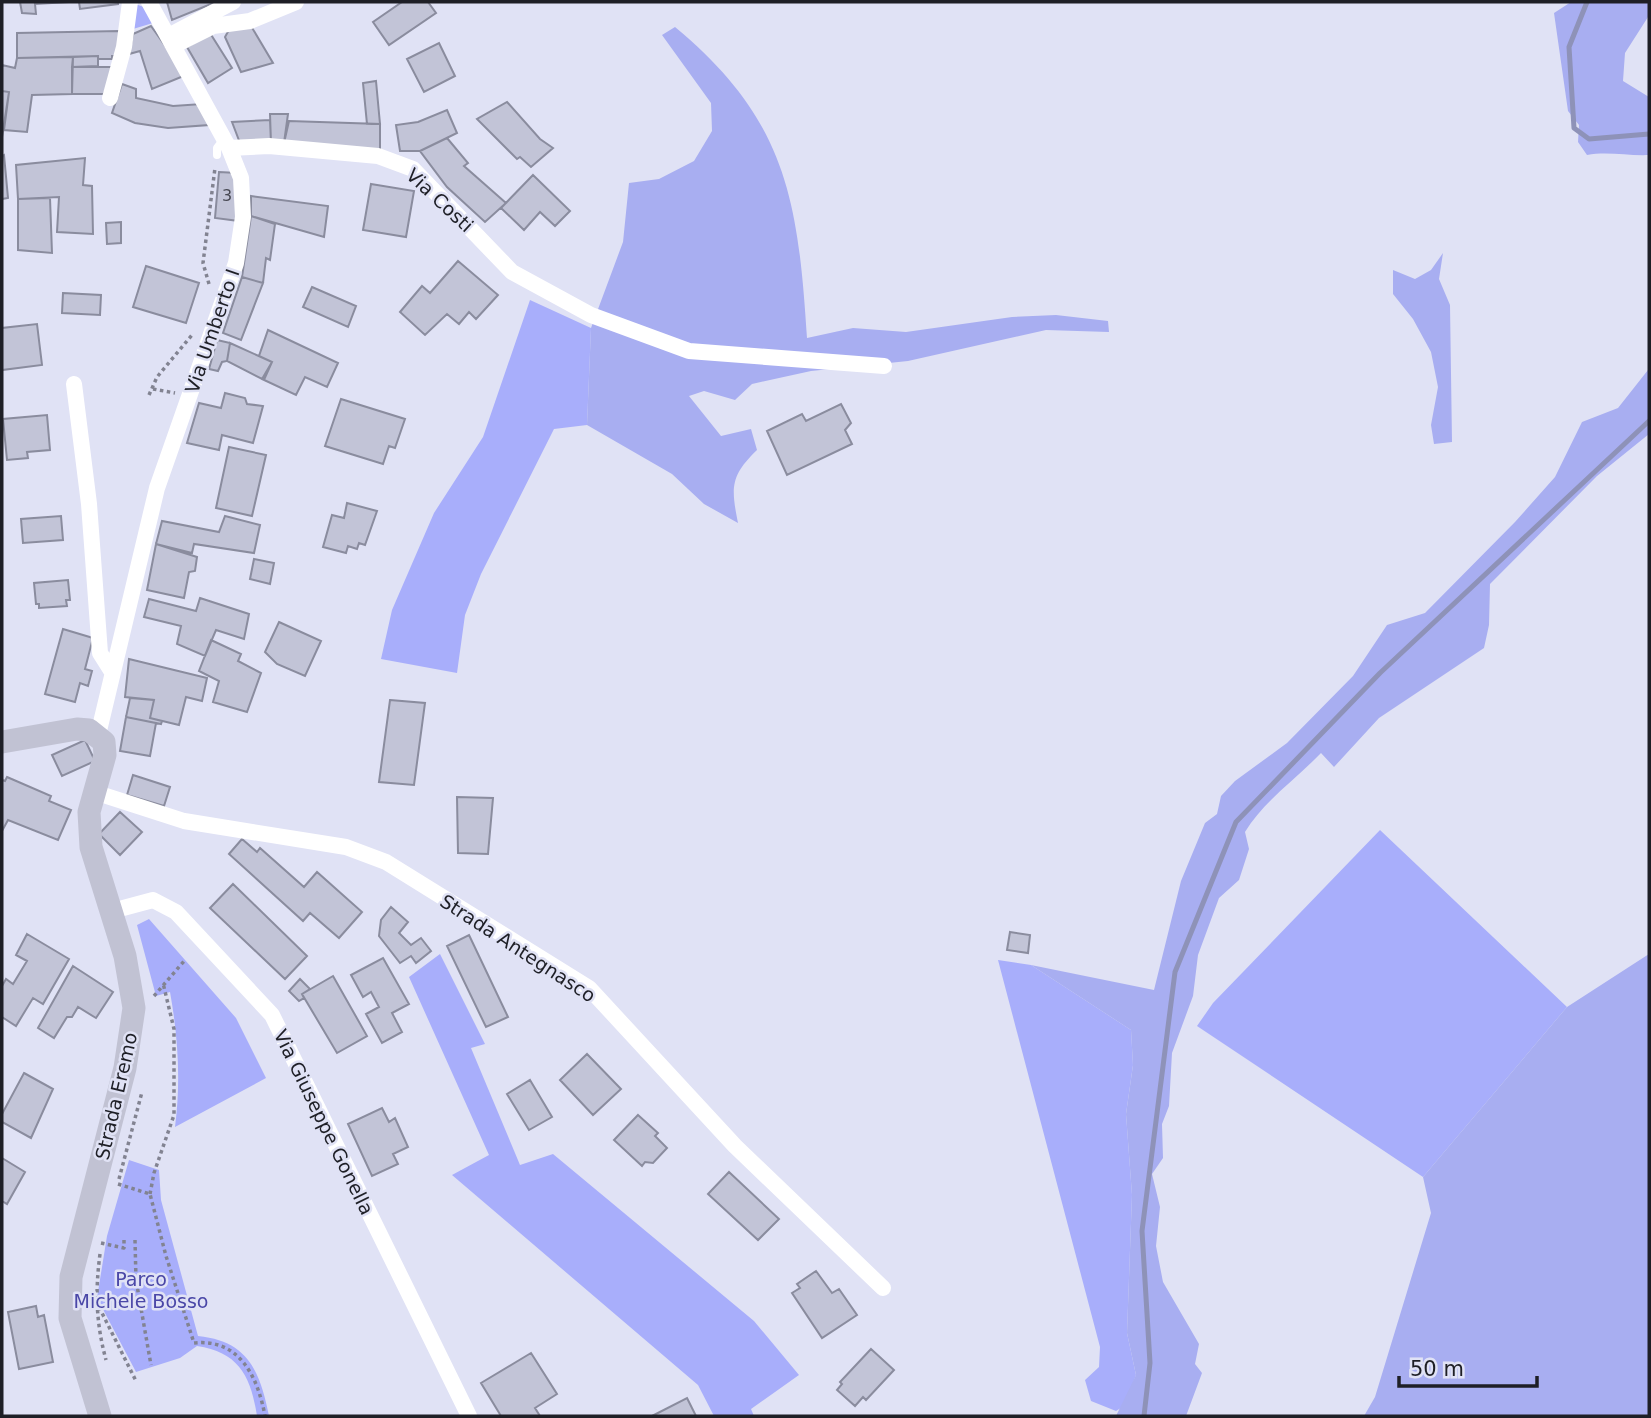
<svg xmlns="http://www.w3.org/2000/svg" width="1651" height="1418" font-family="'DejaVu Sans',sans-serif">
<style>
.green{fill:#a8aefb}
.forest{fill:#a8aef1}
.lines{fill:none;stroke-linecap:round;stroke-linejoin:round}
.stream{stroke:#8e92b8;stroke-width:5}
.building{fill:#c2c4d7;stroke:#8a8c9e;stroke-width:2}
.path{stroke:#828391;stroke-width:3.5;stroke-dasharray:3.5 3.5;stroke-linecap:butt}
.lane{stroke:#fff;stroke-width:8}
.street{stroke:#fff;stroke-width:16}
.secondary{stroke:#c1c2d3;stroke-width:23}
.labels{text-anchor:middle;stroke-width:5;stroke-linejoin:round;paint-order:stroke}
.number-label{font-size:16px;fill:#474852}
.street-label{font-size:19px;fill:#1e1f26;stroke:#e0e2f5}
.park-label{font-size:19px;fill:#4a47a7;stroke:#e0e2f5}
</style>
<rect width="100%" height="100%" fill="#e0e2f5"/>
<!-- green -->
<path class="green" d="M 135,4 L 144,7 L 153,23 L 133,29 Z
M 530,300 L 591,328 L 587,425 L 554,429 L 481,574 L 465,615 L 457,673 L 381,659 L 392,610 L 434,513 L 483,437 Z
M 1380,830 L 1567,1007 L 1423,1177 L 1197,1026 L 1213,1003 Z
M 149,919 L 236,1018 L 266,1078 L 175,1127 C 181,1082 178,1036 170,992 L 156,996 L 137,925 Z
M 440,954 L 485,1044 L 471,1048 L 520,1165 L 553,1154 L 754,1321 L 799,1375 L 751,1409 L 754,1416 L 714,1416 L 698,1385 L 452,1175 L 489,1155 L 409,977 Z
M 998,960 L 1031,965 L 1131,1030 L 1133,1065 L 1126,1114 L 1132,1195 L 1127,1333 L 1136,1375 L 1124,1406 L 1116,1411 L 1091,1401 L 1085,1380 L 1099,1367 L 1100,1347 Z
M 129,1160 L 159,1170 L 161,1200 L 198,1336 C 248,1341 260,1371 269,1416 L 257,1416 C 251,1377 239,1352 197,1346 L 180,1358 L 136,1372 L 97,1298 L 107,1236 Z"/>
<!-- forest -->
<path class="forest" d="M 1571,2 L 1649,2 L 1648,17 L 1625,53 L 1623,81 L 1649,97 L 1649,155 C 1628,156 1607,151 1587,155 L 1578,142 L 1579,125 L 1568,111 L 1554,13 Z
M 675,27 C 787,120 798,200 807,338 L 853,328 L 906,332 L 1012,317 L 1056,315 L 1108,321 L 1109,332 L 1046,330 L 908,361 L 811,371 L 752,384 L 735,400 L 704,391 L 689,396 L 721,436 L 751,429 L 757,450 C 730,476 731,488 738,523 L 704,504 L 672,474 L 587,425 L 591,328 L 623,242 L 629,183 L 659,179 L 694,161 L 712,131 L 711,103 L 662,35 Z
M 1443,253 L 1439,279 L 1450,305 L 1452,442 L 1434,444 L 1431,425 L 1438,387 L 1431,352 L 1413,319 L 1393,294 L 1393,270 L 1415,279 L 1431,270 Z
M 1649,362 L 1649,434 L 1597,476 L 1490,584 L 1489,625 L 1484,648 L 1379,718 L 1334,767 L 1321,753 C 1296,779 1263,802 1245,832 L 1249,849 L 1239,880 L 1219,898 L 1198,955 L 1193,996 L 1172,1053 L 1169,1106 L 1162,1124 L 1163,1158 L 1152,1174 L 1160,1207 L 1156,1246 L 1163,1282 L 1199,1344 L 1195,1364 L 1202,1373 L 1186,1416 L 1116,1416 L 1136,1375 L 1127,1333 L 1132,1195 L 1126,1114 L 1133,1065 L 1131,1030 L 1031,965 L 1154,990 L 1181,881 L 1205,823 L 1217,814 L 1221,796 L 1235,781 L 1287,743 L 1353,676 L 1387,625 L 1425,613 L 1515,522 L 1555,477 L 1582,422 L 1618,408 L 1648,370 Z
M 1649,954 L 1649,1416 L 1364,1416 L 1375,1397 L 1431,1213 L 1423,1177 L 1567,1007 Z"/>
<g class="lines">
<!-- stream -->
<path class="stream" d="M 1587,2 L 1569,47 L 1574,128 L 1589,139 L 1649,134
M 1144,1416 L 1150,1363 L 1142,1231 L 1175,972 L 1236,822 L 1380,673 L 1649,421"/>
</g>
<!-- building -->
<path class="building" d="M 20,2 L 69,2 L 35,4 L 36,14 L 22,13 Z
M 79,2 L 118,2 L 118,4 L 80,9 Z
M 167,2 L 216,2 L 172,20 Z
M 402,2 L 428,2 L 436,13 L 389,45 L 373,22 Z
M 151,26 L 186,75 L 152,89 L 140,51 L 129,54 L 133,34 Z
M 251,26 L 273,63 L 241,72 L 225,37 L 230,28 Z
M 119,31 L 119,56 L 112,56 L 112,59 L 98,59 L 98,56 L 17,58 L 17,33 Z
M 210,33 L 232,68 L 208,83 L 187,47 Z
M 439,43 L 455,76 L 424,92 L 407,59 Z
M 98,56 L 98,66 L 72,67 L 73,57 Z
M 73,57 L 72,94 L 32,95 L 27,132 L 4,130 L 9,92 L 2,91 L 2,65 L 15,68 L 17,58 Z
M 72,67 L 114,67 L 104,94 L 72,94 Z
M 376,81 L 380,124 L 367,124 L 363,83 Z
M 122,84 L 136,89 L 136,98 L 173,106 L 202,104 L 209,125 L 168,128 L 135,123 L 112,113 Z
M 2,91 L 9,92 L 2,137 Z
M 507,102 L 540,139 L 553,148 L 531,167 L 520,157 L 517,159 L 477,119 Z
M 447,110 L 457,133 L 420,151 L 400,151 L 396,125 L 418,122 Z
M 270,114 L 288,114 L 284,143 L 271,143 Z
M 270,120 L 271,143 L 240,143 L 232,122 Z
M 289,121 L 380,124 L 380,150 L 284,143 Z
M 447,138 L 468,163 L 464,166 L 506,203 L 485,222 L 447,187 L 420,151 Z
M 4,155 L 8,198 L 2,199 L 2,156 Z
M 85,158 L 83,185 L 92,186 L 93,234 L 57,232 L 59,197 L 18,199 L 16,165 Z
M 219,172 L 237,173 L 239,221 L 215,218 Z
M 533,175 L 570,211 L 555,226 L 540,212 L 524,230 L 501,208 Z
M 371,184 L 414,191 L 406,237 L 363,230 Z
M 251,196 L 328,206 L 324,237 L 251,216 Z
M 50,198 L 52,253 L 18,250 L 18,199 Z
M 251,216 L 275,224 L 270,260 L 266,258 L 263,283 L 242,277 Z
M 121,222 L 121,243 L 107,244 L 106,223 Z
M 458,261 L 498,295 L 476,319 L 469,312 L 459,324 L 447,314 L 425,335 L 400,312 L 422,286 L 430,293 Z
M 146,266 L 199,283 L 186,323 L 133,307 Z
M 242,277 L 263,283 L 241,340 L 223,333 Z
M 312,287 L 356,306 L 348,327 L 303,307 Z
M 63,293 L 101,295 L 100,315 L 62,313 Z
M 37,324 L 42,365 L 2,370 L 2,328 Z
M 268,330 L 338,363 L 327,387 L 305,377 L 296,395 L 262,379 L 272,362 L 259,356 Z
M 217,340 L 230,343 L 227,361 L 222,362 L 218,371 L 209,369 Z
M 230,343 L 272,362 L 264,380 L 227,361 Z
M 225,393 L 245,398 L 247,404 L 263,406 L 253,443 L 222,435 L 219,450 L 187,443 L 199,403 L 221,408 Z
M 341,399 L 405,419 L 395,448 L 389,446 L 383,464 L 325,446 Z
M 841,404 L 851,423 L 845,430 L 852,444 L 787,475 L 767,431 L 802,414 L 806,421 Z
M 47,415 L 50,450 L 27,452 L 28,458 L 7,460 L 3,419 Z
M 229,447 L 266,455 L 252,516 L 216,508 Z
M 347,503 L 377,511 L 365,545 L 359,543 L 357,549 L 348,546 L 346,553 L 323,547 L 332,515 L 344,518 Z
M 61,516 L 63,540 L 23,543 L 21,519 Z
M 225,516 L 260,525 L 254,553 L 194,544 L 192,553 L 156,544 L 162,521 L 219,532 Z
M 156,544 L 197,557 L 195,571 L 189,572 L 184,598 L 147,590 Z
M 254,559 L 274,563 L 270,584 L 250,579 Z
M 68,580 L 70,600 L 66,600 L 67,606 L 39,608 L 39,604 L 36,604 L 34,583 Z
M 200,598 L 249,614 L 244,639 L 216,630 L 205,656 L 177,644 L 181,626 L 144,617 L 149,599 L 196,611 Z
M 279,622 L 321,641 L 305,676 L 277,664 L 265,652 Z
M 63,629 L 93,638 L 85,669 L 92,671 L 88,686 L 80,683 L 75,702 L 45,694 Z
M 211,640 L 241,654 L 238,661 L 261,673 L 247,712 L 213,702 L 219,681 L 199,671 Z
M 129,659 L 207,678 L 202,701 L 186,697 L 179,725 L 150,718 L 154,700 L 125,697 Z
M 130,698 L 154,700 L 150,718 L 162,721 L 161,724 L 126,717 Z
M 390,700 L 425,703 L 414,785 L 379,782 Z
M 126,717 L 156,723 L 150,756 L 120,751 Z
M 85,740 L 95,761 L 62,776 L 52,755 Z
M 133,775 L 170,787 L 164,806 L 127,795 Z
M 7,777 L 51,796 L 49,801 L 71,810 L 58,840 L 8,820 L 2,831 L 2,780 L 5,781 Z
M 457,797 L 493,798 L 488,854 L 458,853 Z
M 120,812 L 142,832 L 120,855 L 99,834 Z
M 242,839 L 257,852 L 260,848 L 304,887 L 317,872 L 362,912 L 339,938 L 310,913 L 303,921 L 229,854 Z
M 233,884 L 307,956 L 285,979 L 210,908 Z
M 391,907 L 408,922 L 399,933 L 411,945 L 421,938 L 431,951 L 416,963 L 411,956 L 400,963 L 379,936 L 381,920 Z
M 1010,932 L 1030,935 L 1028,953 L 1007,950 Z
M 27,934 L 69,959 L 43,1004 L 33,998 L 16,1026 L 2,1017 L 2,986 L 6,979 L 13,984 L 27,961 L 16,955 Z
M 469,935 L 508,1017 L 486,1027 L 447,946 Z
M 383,958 L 409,1004 L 392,1013 L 402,1032 L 382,1043 L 366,1014 L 379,1007 L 371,992 L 363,997 L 351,975 Z
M 73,966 L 113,992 L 96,1018 L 78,1007 L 72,1017 L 67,1017 L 54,1038 L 38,1028 Z
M 333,976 L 367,1036 L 337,1053 L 302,994 Z
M 300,979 L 310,989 L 302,994 L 304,998 L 299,1001 L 289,991 Z
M 587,1054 L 621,1089 L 593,1115 L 560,1080 Z
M 24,1073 L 53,1089 L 31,1138 L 2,1122 L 2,1114 Z
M 530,1080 L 552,1117 L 529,1130 L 507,1094 Z
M 382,1108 L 389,1122 L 395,1118 L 408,1147 L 393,1154 L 398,1164 L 372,1176 L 348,1124 Z
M 638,1115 L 658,1133 L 655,1136 L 667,1148 L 653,1163 L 645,1162 L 642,1166 L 614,1140 Z
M 2,1158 L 25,1172 L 7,1204 L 2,1201 Z
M 729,1172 L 779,1219 L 758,1240 L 708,1194 Z
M 816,1271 L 832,1293 L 839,1289 L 857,1315 L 822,1338 L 792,1293 L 800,1288 L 797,1284 Z
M 36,1306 L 38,1317 L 44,1315 L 53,1362 L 19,1369 L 8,1312 Z
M 871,1349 L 894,1370 L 866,1400 L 863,1397 L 855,1406 L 837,1390 L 842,1384 L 840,1382 Z
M 531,1353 L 557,1394 L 535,1408 L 540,1416 L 501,1416 L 481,1383 Z
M 687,1398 L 696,1416 L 652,1416 Z"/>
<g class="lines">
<!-- path -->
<path class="path" d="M 209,284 L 203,263 L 215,168
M 153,389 L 175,393
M 149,395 L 157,377 L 192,335
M 154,996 L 185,960
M 119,1179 L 142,1092
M 118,1184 L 150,1194 L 166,1256 L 194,1343 C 240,1338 258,1378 265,1416
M 150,1194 L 154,1173 L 174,1115 L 174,1029 L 163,983
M 135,1240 L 136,1280 L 151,1365
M 101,1243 L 124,1248 L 124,1240
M 100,1254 C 95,1292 96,1323 106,1360
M 96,1301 L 136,1381"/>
<!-- lane -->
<path class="lane" d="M 217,155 L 217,148 L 224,139"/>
<!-- street -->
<path class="street" d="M 233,2 L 174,33 L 170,40 L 179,43 L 213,26 L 250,21 L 296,2
M 110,98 L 124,47 L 130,2
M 229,148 L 269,146 L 378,156 L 413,169 L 512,272 L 591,315 L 689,351 L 884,366
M 74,384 L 89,504 L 100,653 L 112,672
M 98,735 L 157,488 L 236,263 L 243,217 L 241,178 L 229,148 L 149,2
M 94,792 L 184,821 L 346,847 L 386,862 L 589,988 L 735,1146 L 883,1288
M 112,911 L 153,900 L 176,912 L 272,1015 L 469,1416"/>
<!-- secondary -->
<path class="secondary" d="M 2,742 L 77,729 L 89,730 L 104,742 L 105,755 L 89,812 L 91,847 L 125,956 L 134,1008 L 125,1068 L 71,1277 L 70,1318 L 100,1416"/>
</g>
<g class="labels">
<!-- number labels -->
<g class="number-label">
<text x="227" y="201">3</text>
</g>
<!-- street labels -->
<g class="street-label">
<text transform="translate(440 200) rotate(43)" y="7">Via Costi</text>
<text transform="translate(212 331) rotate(-71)" y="7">Via Umberto I</text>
<text transform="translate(518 948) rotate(33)" y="7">Strada Antegnasco</text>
<text transform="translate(116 1096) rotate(-77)" y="7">Strada Eremo</text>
<text transform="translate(324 1122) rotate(64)" y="7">Via Giuseppe Gonella</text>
</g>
<!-- park labels -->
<g class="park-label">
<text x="141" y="1286">Parco<tspan x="141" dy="22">Michele Bosso</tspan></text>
</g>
</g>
<!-- border -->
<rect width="1651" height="1418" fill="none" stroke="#1e1f26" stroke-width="7"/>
<!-- scale -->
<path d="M1399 1376v10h138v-10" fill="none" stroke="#1e1f26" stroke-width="3.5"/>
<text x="1410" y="1376" font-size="21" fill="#1e1f26" stroke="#e0e2f5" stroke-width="5" paint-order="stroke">50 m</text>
</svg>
